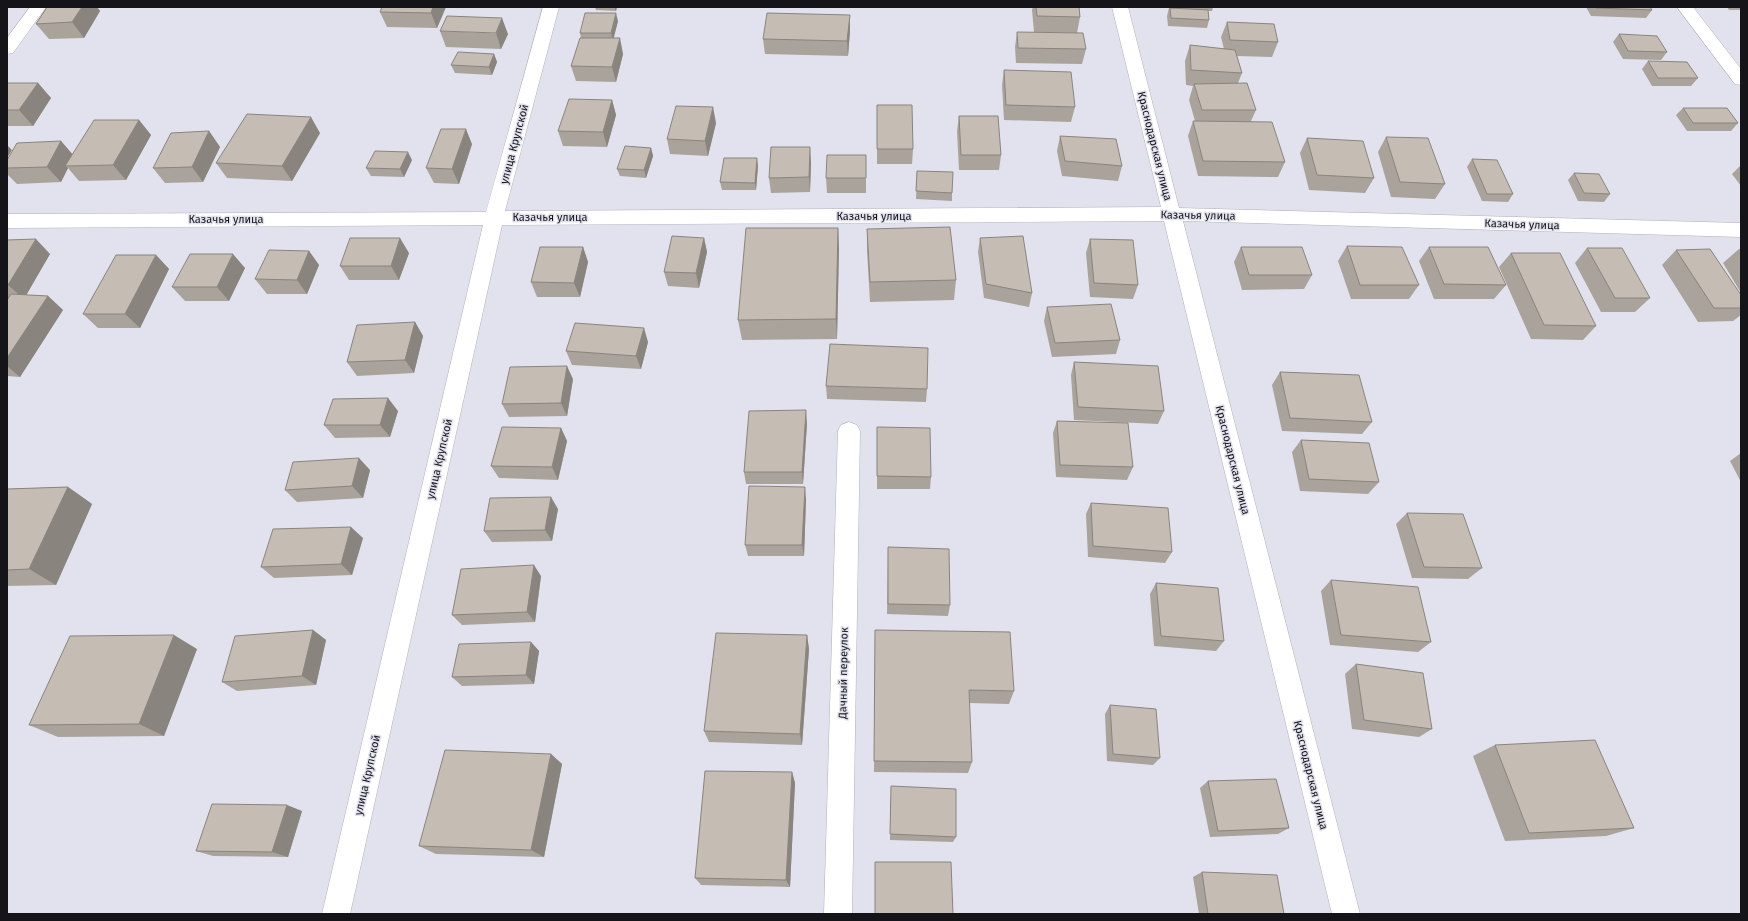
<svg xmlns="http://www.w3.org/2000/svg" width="1748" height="921" font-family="'Fira Sans',sans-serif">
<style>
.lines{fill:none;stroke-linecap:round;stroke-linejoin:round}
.street-casing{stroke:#b0b0bb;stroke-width:1}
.street{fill:#fff;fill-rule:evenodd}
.wall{fill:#a9a39b}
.shaded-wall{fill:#8a847e}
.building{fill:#c5bdb4;stroke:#8a847e}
.labels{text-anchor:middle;stroke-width:3;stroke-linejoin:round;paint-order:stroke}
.street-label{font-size:11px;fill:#141419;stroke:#e2e2ee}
</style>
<rect width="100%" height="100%" fill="#e2e2ee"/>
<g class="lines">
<defs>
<path id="street" d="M 30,7 L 46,7 L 13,53 L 7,54 L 7,38 Z
M 543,7 L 559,7 L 505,211 L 1161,207 L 1112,7 L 1128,7 L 1179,208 L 1741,223 L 1741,237 L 1183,221 L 1360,914 L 1332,914 L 1164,221 L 502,225 L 350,914 L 322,914 L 483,225 L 7,228 L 7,214 L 486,212 Z
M 1677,7 L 1693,7 L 1741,69 L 1741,85 L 1735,84 Z
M 849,422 L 857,425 L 860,431 L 852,914 L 824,914 L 838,431 L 841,425 Z"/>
</defs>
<!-- street casing -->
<use href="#street" class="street-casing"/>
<!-- street -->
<use href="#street" class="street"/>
</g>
<!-- wall -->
<path class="wall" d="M 47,7 L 97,7 L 100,11 L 84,38 L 49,39 L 36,24 Z
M 446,7 L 437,28 L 387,27 L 380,12 Z
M 595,7 L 617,7 L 616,11 L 596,10 Z
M 1033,7 L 1079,7 L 1080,17 L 1077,33 L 1034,32 L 1032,10 Z
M 1163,7 L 1213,7 L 1212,11 L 1208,11 L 1209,20 L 1207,28 L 1168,26 L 1167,16 L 1169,8 L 1163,8 Z
M 1586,7 L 1650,7 L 1652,10 L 1646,18 L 1591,16 Z
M 1727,7 L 1741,7 L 1741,10 L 1729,10 Z
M 618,21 L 613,38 L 623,54 L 616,82 L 576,81 L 571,66 L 581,38 L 580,33 Z
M 1227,22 L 1278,42 L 1272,57 L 1237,56 L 1242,73 L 1238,83 L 1256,110 L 1251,121 L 1285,162 L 1278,177 L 1198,176 L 1188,136 L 1193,121 L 1195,121 L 1189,100 L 1193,86 L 1186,85 L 1185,61 L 1190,45 L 1224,49 L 1221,37 Z
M 850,30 L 848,56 L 765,54 L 763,39 Z
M 440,31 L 508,34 L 501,49 L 446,47 Z
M 1017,32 L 1086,49 L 1082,64 L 1016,63 L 1015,47 Z
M 1619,34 L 1667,52 L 1661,60 L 1623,59 L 1613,42 Z
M 494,54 L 497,62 L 492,75 L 455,73 L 451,65 Z
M 1648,61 L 1698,78 L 1691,86 L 1652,86 L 1642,69 Z
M 1004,70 L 1075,107 L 1071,122 L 1004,120 L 1002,85 Z
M 7,83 L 38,83 L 51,98 L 33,126 L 7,126 Z
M 612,100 L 616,115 L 607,147 L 563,146 L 558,131 Z
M 877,105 L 913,149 L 912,164 L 877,164 Z
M 1683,108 L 1738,123 L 1731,131 L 1687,131 L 1676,115 Z
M 959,116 L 1001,155 L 999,170 L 959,170 L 957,131 Z
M 139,120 L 151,135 L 126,180 L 79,181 L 68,168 L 61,182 L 17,184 L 7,174 L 7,160 L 61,141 L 72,154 Z
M 716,123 L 708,156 L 670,154 L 667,139 Z
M 209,131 L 220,147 L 203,182 L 165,183 L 153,168 Z
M 320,133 L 292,181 L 227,178 L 216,163 Z
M 1060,136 L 1122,166 L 1118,181 L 1062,176 L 1057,151 Z
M 1386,137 L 1445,184 L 1435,199 L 1391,197 L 1378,152 Z
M 1307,138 L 1374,178 L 1365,193 L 1309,190 L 1300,153 Z
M 472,144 L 459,184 L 434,183 L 426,168 Z
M 651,148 L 653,156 L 646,178 L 620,176 L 617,169 Z
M 866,155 L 866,193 L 827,193 L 826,178 Z
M 1472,159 L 1513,194 L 1508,202 L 1482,201 L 1467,167 Z
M 412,160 L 404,177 L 371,176 L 366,168 Z
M 811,162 L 810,192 L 771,193 L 769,178 Z
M 758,166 L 756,190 L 722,190 L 720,182 Z
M 1740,166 L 1741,166 L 1741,186 L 1732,174 Z
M 917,171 L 952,193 L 952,201 L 916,199 Z
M 1574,173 L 1610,194 L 1604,202 L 1578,201 L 1568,180 Z
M 838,228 L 839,249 L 837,339 L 742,340 L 738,320 Z
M 867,229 L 956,280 L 954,300 L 870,302 L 867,250 Z
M 704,238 L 707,252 L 699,288 L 668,286 L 664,272 Z
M 980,238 L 1032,293 L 1029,307 L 984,298 L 978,252 Z
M 1090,239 L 1138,285 L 1133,299 L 1090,297 L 1086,253 Z
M 7,240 L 50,254 L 26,295 L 48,296 L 63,310 L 20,377 L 7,376 Z
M 1347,246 L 1419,285 L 1409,299 L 1351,299 L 1338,261 Z
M 583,247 L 588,262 L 580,297 L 537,297 L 531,282 Z
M 1241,247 L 1312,275 L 1304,289 L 1242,290 L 1234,262 Z
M 1429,247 L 1506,285 L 1494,299 L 1434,299 L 1419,261 Z
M 1587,248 L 1650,298 L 1635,312 L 1601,312 L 1575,263 Z
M 1739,249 L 1741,249 L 1741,293 L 1723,263 Z
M 1676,250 L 1741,295 L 1741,315 L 1733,321 L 1698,322 L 1662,265 Z
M 309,251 L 319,265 L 307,294 L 267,294 L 255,279 Z
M 409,253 L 399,280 L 349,280 L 340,266 Z
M 1511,253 L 1596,326 L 1583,340 L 1531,339 L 1499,267 Z
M 156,255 L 169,269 L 140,328 L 98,328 L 83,314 Z
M 245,268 L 229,301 L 185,301 L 172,287 Z
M 1047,307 L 1120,340 L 1116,354 L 1052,357 L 1044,321 Z
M 415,322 L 423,336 L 414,373 L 357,376 L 347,362 Z
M 648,342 L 641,369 L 572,365 L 566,351 Z
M 1074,362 L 1164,411 L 1158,424 L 1074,420 L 1071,375 Z
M 1280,372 L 1372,422 L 1362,434 L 1282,431 L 1272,385 Z
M 573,379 L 567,416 L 509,417 L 502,404 Z
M 826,386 L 927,389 L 926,402 L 827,399 Z
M 398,411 L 390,437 L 335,438 L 324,425 Z
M 1057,421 L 1133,467 L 1127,480 L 1056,477 L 1053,433 Z
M 807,423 L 803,484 L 746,484 L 744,472 Z
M 877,427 L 931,477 L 930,489 L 877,489 Z
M 561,428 L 567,441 L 558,480 L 499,478 L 491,466 Z
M 1301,440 L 1379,482 L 1368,494 L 1300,491 L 1292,452 Z
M 1741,453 L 1741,482 L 1730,461 Z
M 370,470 L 363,498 L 297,502 L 285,490 Z
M 68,487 L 92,504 L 56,585 L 7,586 L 7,489 Z
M 806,499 L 804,556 L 748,556 L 745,545 Z
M 1091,503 L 1172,552 L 1165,563 L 1088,557 L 1086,514 Z
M 558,509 L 552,541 L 492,542 L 484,531 Z
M 1407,513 L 1482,568 L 1468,579 L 1412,578 L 1396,524 Z
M 363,538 L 352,575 L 274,578 L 261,567 Z
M 888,547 L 950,605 L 948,616 L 887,614 Z
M 541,576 L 535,622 L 462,625 L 452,615 Z
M 1331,580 L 1431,642 L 1418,652 L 1330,645 L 1321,591 Z
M 1156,583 L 1224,641 L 1216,651 L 1154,646 L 1150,594 Z
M 313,630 L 326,640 L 316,685 L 237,691 L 222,682 Z
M 875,630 L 1014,691 L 1009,704 L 969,703 L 972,762 L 968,773 L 874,772 Z
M 807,635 L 809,649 L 802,745 L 709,742 L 704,731 Z
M 531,642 L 539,651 L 534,684 L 462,686 L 452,677 Z
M 197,649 L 164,736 L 58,737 L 29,725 Z
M 1356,664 L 1432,729 L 1419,737 L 1352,729 L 1345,674 Z
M 1110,705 L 1160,758 L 1153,765 L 1107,761 L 1105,714 Z
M 1495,745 L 1634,828 L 1606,836 L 1505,841 L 1473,756 Z
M 551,754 L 562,764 L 544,857 L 436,854 L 419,846 Z
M 792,772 L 795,783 L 790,887 L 701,885 L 695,878 Z
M 1208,781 L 1289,828 L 1278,834 L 1210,837 L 1200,788 Z
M 891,793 L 956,837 L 953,842 L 890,840 Z
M 302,811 L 288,857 L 213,856 L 196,851 Z
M 1202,872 L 1284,914 L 1199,914 L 1193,877 Z"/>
<!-- shaded-wall -->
<path class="shaded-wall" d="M 82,7 L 97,7 L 100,11 L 84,38 L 72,22 Z
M 433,7 L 446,7 L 437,28 L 431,13 Z
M 614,7 L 617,7 L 616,11 Z
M 616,13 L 618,21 L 613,41 L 611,33 Z
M 850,15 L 850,30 L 848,56 L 847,41 Z
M 502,18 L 508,34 L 501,49 L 496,33 Z
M 620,38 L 623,54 L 616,82 L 612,67 Z
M 494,54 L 497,62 L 492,75 L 489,67 Z
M 38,83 L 51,98 L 33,126 L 19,110 Z
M 612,100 L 616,115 L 607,147 L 603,132 Z
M 713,107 L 716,123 L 708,156 L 705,141 Z
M 311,117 L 320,133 L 292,181 L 282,166 Z
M 139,120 L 151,135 L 126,180 L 113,165 Z
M 466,129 L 472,144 L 459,184 L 452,169 Z
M 209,131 L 220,147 L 203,182 L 192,167 Z
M 61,141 L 74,156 L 65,166 L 68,168 L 61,182 L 47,167 Z
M 7,145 L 12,150 L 7,158 Z
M 810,147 L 811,162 L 810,192 L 809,177 Z
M 651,148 L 653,156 L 646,178 L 644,170 Z
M 408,152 L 412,160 L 404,177 L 400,169 Z
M 757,158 L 758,166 L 756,190 L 755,183 Z
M 838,228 L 839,249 L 837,339 L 836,319 Z
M 400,238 L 409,253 L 399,280 L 391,266 Z
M 704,238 L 707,252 L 699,288 L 696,273 Z
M 36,239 L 50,254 L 24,299 L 8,285 Z
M 583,247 L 588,262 L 580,297 L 574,283 Z
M 309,251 L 319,265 L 307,294 L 297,280 Z
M 233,254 L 245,268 L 229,301 L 217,287 Z
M 156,255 L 169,269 L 140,328 L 125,314 Z
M 48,296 L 63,310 L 20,377 L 7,366 L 7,358 Z
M 415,322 L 423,336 L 414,373 L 405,360 Z
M 644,328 L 648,342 L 641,369 L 636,356 Z
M 567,366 L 573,379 L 567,416 L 561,403 Z
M 388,398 L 398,411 L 390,437 L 380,425 Z
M 806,410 L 807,423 L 803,484 L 802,472 Z
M 561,428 L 567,441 L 558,480 L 552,467 Z
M 359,458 L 370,470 L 363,498 L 352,486 Z
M 68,487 L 92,504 L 56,585 L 29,569 Z
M 805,487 L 806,499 L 804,556 L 802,545 Z
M 551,497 L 558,509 L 552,541 L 545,530 Z
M 351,527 L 363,538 L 352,575 L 341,564 Z
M 534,565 L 541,576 L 535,622 L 527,612 Z
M 313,630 L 326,640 L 316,685 L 302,676 Z
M 174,635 L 197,649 L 164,736 L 139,724 Z
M 807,635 L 809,649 L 802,745 L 800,734 Z
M 531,642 L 539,651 L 534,684 L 526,675 Z
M 551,754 L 562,764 L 544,857 L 531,850 Z
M 792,772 L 795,783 L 790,887 L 786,880 Z
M 287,805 L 302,811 L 288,857 L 272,852 Z"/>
<!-- building -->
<path class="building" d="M 47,7 L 82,7 L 72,22 L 36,24 Z
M 382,7 L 433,7 L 431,13 L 380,12 Z
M 1036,7 L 1079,7 L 1080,17 L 1037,16 Z
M 1596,7 L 1650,7 L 1652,10 L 1596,8 Z
M 1170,8 L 1208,10 L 1209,20 L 1171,18 Z
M 585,13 L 616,13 L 611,33 L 580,33 Z
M 767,13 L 850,15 L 847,41 L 763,39 Z
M 447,16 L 502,18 L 496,33 L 440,31 Z
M 1227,22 L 1274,24 L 1278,42 L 1230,40 Z
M 1017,32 L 1083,33 L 1086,49 L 1018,48 Z
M 1619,34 L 1657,36 L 1667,52 L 1628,51 Z
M 580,38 L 620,38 L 612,67 L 571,66 Z
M 1190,45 L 1235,50 L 1242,73 L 1191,70 Z
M 458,52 L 494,54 L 489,67 L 451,65 Z
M 1648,61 L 1687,62 L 1698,78 L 1658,78 Z
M 1004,70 L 1071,72 L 1075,107 L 1006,105 Z
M 7,83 L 38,83 L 19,110 L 7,110 Z
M 1247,83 L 1256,110 L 1202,110 L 1194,84 Z
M 569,99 L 612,100 L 603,132 L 558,131 Z
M 877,105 L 912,105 L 913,149 L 877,149 Z
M 676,106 L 713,107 L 705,141 L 667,139 Z
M 1683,108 L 1727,108 L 1738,123 L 1693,123 Z
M 247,114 L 311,117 L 282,166 L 216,163 Z
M 959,116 L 998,116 L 1001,155 L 961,155 Z
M 94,120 L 139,120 L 113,165 L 65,166 Z
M 1193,121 L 1272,122 L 1285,162 L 1203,161 Z
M 441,129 L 466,129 L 452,169 L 426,168 Z
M 209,131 L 192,167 L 153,168 L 171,133 Z
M 1060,136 L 1116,139 L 1122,166 L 1065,161 Z
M 1386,137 L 1428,138 L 1445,184 L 1400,182 Z
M 1307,138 L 1363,141 L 1374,178 L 1317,175 Z
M 61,141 L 47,167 L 7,168 L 7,160 L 17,143 Z
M 625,146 L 651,148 L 644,170 L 617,169 Z
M 771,147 L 810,147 L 809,177 L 769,178 Z
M 375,151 L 408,152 L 400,169 L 366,168 Z
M 827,155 L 866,155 L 866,178 L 826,178 Z
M 724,158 L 757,158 L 755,183 L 720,182 Z
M 1472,159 L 1497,160 L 1513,194 L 1487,194 Z
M 917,171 L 953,172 L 952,193 L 916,191 Z
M 1574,173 L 1599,174 L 1610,194 L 1584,193 Z
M 950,227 L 956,280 L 870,282 L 867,229 Z
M 746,228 L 838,228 L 836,319 L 738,320 Z
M 672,236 L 704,238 L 696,273 L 664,272 Z
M 1023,236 L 1032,293 L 986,284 L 980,238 Z
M 350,238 L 400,238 L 391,266 L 340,266 Z
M 36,239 L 8,285 L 7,285 L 7,240 Z
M 1090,239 L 1133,240 L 1138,285 L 1094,283 Z
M 1347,246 L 1402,247 L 1419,285 L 1360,285 Z
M 540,247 L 583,247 L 574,283 L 531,282 Z
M 1241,247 L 1302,247 L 1312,275 L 1249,275 Z
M 1429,247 L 1488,247 L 1506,285 L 1444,284 Z
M 1587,248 L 1622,248 L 1650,298 L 1615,298 Z
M 1710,249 L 1741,295 L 1741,308 L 1714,308 L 1676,250 Z
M 269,250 L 309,251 L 297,280 L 255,279 Z
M 1511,253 L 1560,253 L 1596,326 L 1544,325 Z
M 190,254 L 233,254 L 217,287 L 172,287 Z
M 116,255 L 156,255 L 125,314 L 83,314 Z
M 11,294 L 48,296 L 7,358 L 7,300 Z
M 1111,304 L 1120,340 L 1055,343 L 1047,307 Z
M 415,322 L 405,360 L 347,362 L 357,325 Z
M 575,323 L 644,328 L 636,356 L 566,351 Z
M 830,344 L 928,348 L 927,389 L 826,386 Z
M 1074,362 L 1158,366 L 1164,411 L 1078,407 Z
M 567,366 L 561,403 L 502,404 L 510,367 Z
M 1280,372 L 1359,375 L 1372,422 L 1290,418 Z
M 388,398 L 380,425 L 324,425 L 333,399 Z
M 806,410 L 802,472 L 744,472 L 749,411 Z
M 1057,421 L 1128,423 L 1133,467 L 1060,465 Z
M 502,427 L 561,428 L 552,467 L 491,466 Z
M 877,427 L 930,428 L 931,477 L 877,476 Z
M 1301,440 L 1369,443 L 1379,482 L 1309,479 Z
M 359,458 L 352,486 L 285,490 L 293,462 Z
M 749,486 L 805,487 L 802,545 L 745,545 Z
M 68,487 L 29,569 L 7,570 L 7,489 Z
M 551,497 L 545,530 L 484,531 L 490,498 Z
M 1091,503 L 1168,508 L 1172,552 L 1093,546 Z
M 1407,513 L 1463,514 L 1482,568 L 1424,567 Z
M 351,527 L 341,564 L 261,567 L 273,529 Z
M 888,547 L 949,549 L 950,605 L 888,604 Z
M 534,565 L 527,612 L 452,615 L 461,569 Z
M 1331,580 L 1418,587 L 1431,642 L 1341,635 Z
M 1156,583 L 1218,588 L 1224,641 L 1161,636 Z
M 313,630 L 302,676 L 222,682 L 235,636 Z
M 875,630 L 1010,632 L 1014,691 L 969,690 L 972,762 L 874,761 Z
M 716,633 L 807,635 L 800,734 L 704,731 Z
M 174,635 L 139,724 L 29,725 L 70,636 Z
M 531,642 L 526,675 L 452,677 L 459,644 Z
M 1356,664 L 1423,673 L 1432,729 L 1364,720 Z
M 1110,705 L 1156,709 L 1160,758 L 1113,754 Z
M 1595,740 L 1634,828 L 1529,833 L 1495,745 Z
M 445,750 L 551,754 L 531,850 L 419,846 Z
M 705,771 L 792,772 L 786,880 L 695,878 Z
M 1276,779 L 1289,828 L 1218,831 L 1208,781 Z
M 891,786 L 956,789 L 956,837 L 890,834 Z
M 212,804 L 287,805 L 272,852 L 196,851 Z
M 875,862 L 951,862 L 953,914 L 875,914 Z
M 1202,872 L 1277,875 L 1284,914 L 1208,914 Z"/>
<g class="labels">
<!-- street labels -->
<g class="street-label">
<text transform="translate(514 144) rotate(-75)" y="4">улица Крупской</text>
<text transform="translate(1155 146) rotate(76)" y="4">Краснодарская улица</text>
<text transform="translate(1198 215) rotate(1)" y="4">Казачья улица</text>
<text x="874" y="220">Казачья улица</text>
<text x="550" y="221">Казачья улица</text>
<text x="226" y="223">Казачья улица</text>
<text transform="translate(1522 224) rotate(2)" y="4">Казачья улица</text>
<text transform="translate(439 459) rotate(-77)" y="4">улица Крупской</text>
<text transform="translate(1233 460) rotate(76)" y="4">Краснодарская улица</text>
<text transform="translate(843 673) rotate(-89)" y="4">Дачный переулок</text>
<text transform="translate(367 775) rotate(-77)" y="4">улица Крупской</text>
<text transform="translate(1311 775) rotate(76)" y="4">Краснодарская улица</text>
</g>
</g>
<!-- border -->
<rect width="1748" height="921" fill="none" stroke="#141419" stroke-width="16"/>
</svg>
